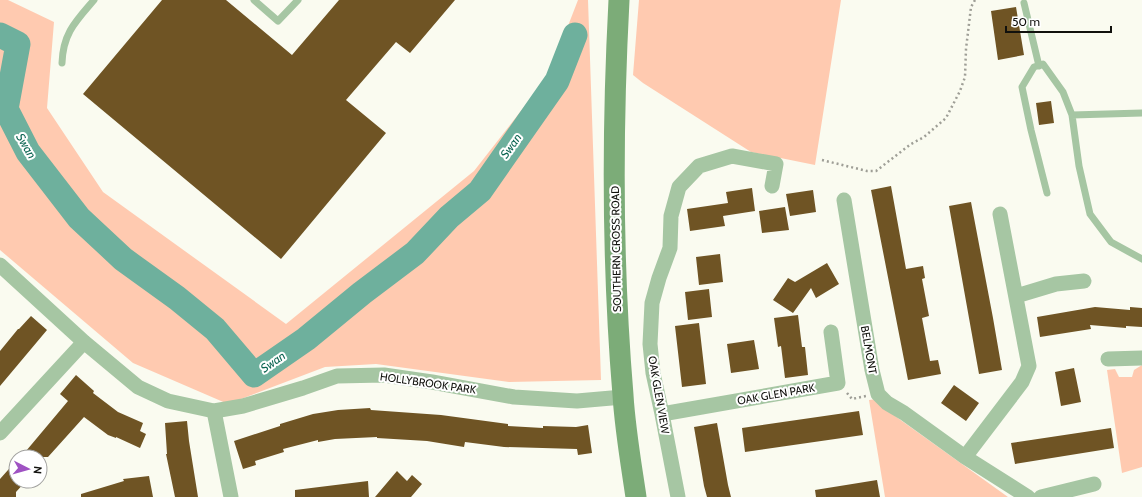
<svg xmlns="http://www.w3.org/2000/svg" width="1142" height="497" font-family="Cabin,sans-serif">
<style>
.green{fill:#ffcab0}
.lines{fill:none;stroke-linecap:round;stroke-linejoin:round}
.river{stroke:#6eb09d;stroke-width:25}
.building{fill:#6f5424}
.path{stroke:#9e9e96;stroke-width:2.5;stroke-dasharray:2 3;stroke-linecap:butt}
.service{stroke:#a6c6a3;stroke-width:7}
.minor{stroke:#a6c6a3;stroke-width:15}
.secondary{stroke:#7cac78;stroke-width:21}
.labels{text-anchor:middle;stroke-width:4;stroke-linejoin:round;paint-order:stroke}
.street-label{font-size:11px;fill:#11110d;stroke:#fff}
.water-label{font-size:12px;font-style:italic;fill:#0e6653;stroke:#fff}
</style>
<rect width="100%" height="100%" fill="#fafbf0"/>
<!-- green -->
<path class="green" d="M 0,0 L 8,0 L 54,22 L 47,108 L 103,192 L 286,324 L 474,171 L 549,75 L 578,0 L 588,0 L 601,380 L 509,382 L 376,364 L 325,367 L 228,404 L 133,363 L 0,250 Z
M 639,0 L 841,0 L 815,165 L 751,152 L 643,83 L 633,75 Z
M 1142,365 L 1142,467 L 1122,473 L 1107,370 L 1115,369 L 1119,377 L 1132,377 L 1134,370 Z
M 878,399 L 888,411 L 1008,497 L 885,497 L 869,400 Z"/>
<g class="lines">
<!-- river -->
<path class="river" d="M 0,35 L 18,44 L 6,109 L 28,152 L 79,218 L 123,259 L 177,298 L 215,329 L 254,375 L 306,339 L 362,293 L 415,253 L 449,217 L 480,191 L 557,81 L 575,35"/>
</g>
<!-- building -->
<path class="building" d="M 162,0 L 226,0 L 292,55 L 339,0 L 455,0 L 410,53 L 396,42 L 346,100 L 386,133 L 281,259 L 83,94 Z
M 1016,7 L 1024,55 L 998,60 L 991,11 Z
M 1051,101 L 1054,123 L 1039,125 L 1036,103 Z
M 891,186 L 906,269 L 923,266 L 925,278 L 922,279 L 929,316 L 922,318 L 930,361 L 938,360 L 941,374 L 908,380 L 871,190 Z
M 752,188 L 755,211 L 723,216 L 725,226 L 690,231 L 687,209 L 728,203 L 726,192 Z
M 813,190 L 816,212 L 790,216 L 786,194 Z
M 971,202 L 993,318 L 1002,370 L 979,374 L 949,206 Z
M 785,207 L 789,230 L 762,233 L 759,211 Z
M 720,254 L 723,282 L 699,285 L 696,257 Z
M 827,263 L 839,284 L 816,298 L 811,288 L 793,313 L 773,300 L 788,278 L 795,282 Z
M 709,289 L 712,317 L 688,320 L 685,292 Z
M 1095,307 L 1130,310 L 1130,307 L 1142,308 L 1142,327 L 1126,326 L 1126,328 L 1090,325 L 1091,329 L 1040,337 L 1037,317 Z
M 798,315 L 802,347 L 805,347 L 808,375 L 785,378 L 781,346 L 778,347 L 774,318 Z
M 31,316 L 47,330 L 0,386 L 0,351 L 18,329 L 19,329 Z
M 699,323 L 706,384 L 682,387 L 675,326 Z
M 754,340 L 759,369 L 731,373 L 727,344 Z
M 1074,368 L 1081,402 L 1061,406 L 1055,372 Z
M 76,375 L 94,391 L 93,393 L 118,412 L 143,423 L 140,431 L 146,434 L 140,448 L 116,437 L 116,438 L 108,435 L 84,417 L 48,457 L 21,457 L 68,401 L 60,394 Z
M 954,385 L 979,403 L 966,421 L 941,403 Z
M 370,408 L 371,410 L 441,415 L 508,424 L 508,426 L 543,428 L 543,426 L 576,427 L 588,425 L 592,453 L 578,455 L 577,449 L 504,447 L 465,442 L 464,447 L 427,441 L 377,438 L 377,437 L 335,439 L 318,442 L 318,440 L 283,449 L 284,452 L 255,461 L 256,465 L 243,469 L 234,441 L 280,426 L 280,424 L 313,414 L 338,410 Z
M 859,411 L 863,435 L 745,452 L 742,428 Z
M 187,421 L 189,441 L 198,497 L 175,497 L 166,454 L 167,454 L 165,423 Z
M 717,423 L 728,485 L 731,497 L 707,497 L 704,486 L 694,427 Z
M 1111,428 L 1114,448 L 1015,464 L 1011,443 Z
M 16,461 L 16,481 L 26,481 L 16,492 L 16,497 L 0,497 L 0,479 Z
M 397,471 L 407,481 L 412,475 L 422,484 L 411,497 L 375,497 Z
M 149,476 L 153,497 L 81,497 L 81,494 L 124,481 L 123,479 Z
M 877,480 L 880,497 L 816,497 L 815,490 Z
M 368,481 L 369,497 L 295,497 L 295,490 Z"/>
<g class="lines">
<!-- path -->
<path class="path" d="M 822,160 L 867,171 L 876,171 L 911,144 L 924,137 L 946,118 L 960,91 L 965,77 L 966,49 L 971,7 L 975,0
M 847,393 L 852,399 L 866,396"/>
<!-- service -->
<path class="service" d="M 254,0 L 278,21 L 298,0
M 1024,3 L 1039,66
M 62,63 C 63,33 76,21 94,0
M 1072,115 L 1142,113
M 1047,193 L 1031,130 L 1022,87 L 1034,67 L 1043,64 L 1063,92 L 1072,115 L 1079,166 L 1090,214 L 1111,242 L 1142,259"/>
<!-- minor -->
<path class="minor" d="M 844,200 L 872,370 L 878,394 L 887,403 L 904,413 L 965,457 L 1028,497
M 0,265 L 84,342 L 138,387 L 168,401 L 214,411 L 243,406 L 303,388 L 337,376 L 384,375 L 432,382 L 514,397 L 577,401 L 623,397
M 1016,296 L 1056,284 L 1084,281
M 1108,359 L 1142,358
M 214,411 L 231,497
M 662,414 L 838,383 L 831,332
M 0,433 L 84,342
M 965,457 L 1022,382 L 1029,366 L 1000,214
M 678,497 L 662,414 L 653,373 L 650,344 L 652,303 L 659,278 L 670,248 L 671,216 L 679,187 L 699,166 L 732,156 L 776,164 L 772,186
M 1041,497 L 1094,484"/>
<!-- secondary -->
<path class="secondary" d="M 619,0 C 612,132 612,264 623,395 C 625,429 631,463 636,497"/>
</g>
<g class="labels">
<!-- street labels -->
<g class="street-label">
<text transform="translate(616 249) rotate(-91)" y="4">SOUTHERN CROSS ROAD</text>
<text transform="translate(869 350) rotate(80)" y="4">BELMONT</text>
<text transform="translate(428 383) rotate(8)" y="4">HOLLYBROOK PARK</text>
<text transform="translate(776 394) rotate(-10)" y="4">OAK GLEN PARK</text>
<text transform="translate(659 395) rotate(80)" y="4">OAK GLEN VIEW</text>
</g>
<!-- water labels -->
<g class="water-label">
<text transform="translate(26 146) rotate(59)" y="4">Swan</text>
<text transform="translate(511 146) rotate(-55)" y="4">Swan</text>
<text transform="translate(273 362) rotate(-35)" y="4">Swan</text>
</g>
</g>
<!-- north arrow -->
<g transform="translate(28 469) rotate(96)"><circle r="19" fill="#ffffff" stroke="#a0a09e"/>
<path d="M0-3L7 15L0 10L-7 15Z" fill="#9f52c3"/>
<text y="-6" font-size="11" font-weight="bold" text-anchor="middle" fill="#11110d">N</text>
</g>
<!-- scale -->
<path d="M1006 26v6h105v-6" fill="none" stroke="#11110d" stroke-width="2"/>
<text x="1012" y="26" font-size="12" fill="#11110d" stroke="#ffffff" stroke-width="3" paint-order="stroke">50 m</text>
</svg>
